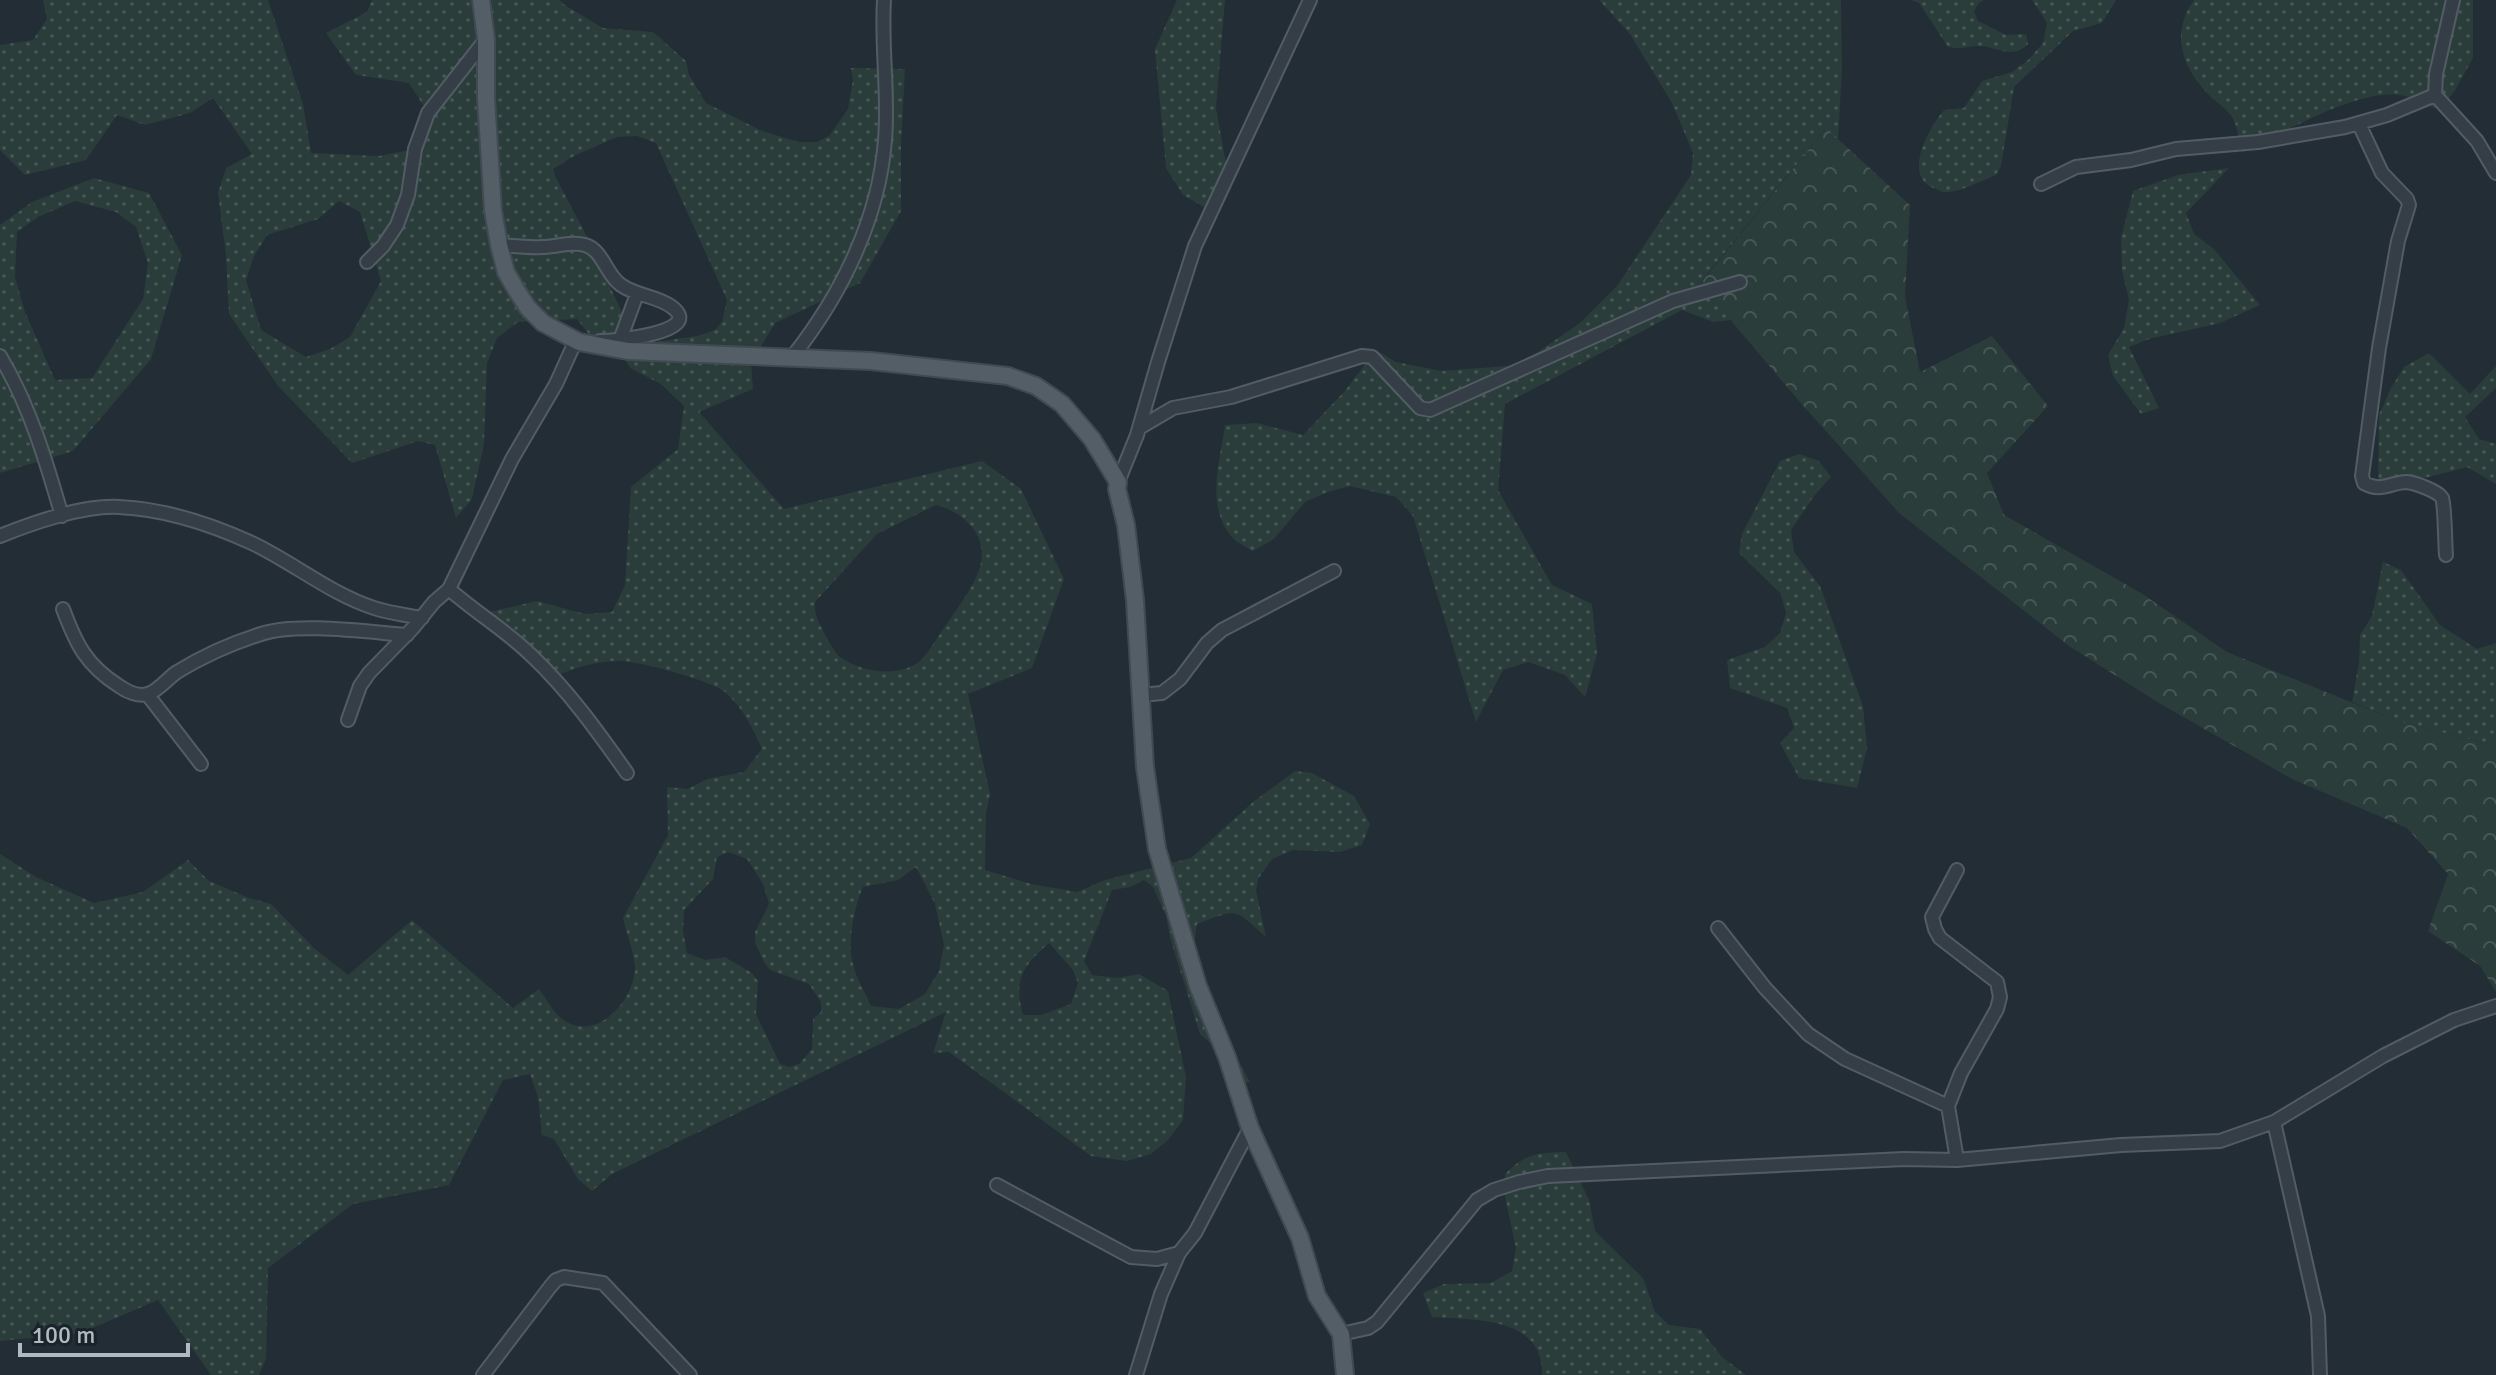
<svg xmlns="http://www.w3.org/2000/svg" width="2496" height="1375" font-family="Signika,sans-serif">
<style>
.grass{fill:url(#grass-dots);fill-rule:evenodd}
.forest{fill:url(#forest-crowns)}
.lines{fill:none;stroke-linecap:round;stroke-linejoin:round}
.minor-casing{stroke:#525c64;stroke-width:16}
.major-casing{stroke:#414a53;stroke-width:20}
.minor{stroke:#353e46;stroke-width:12}
.major{stroke:#535e66;stroke-width:16}
</style>
<defs>
<pattern id="grass-dots" width="8" height="8" patternUnits="userSpaceOnUse" patternTransform="scale(2)"><rect width="8" height="8" fill="#2a3d3a"/><path d="M2 2h.1M6 6h.1" fill="none" stroke="#465755" stroke-width="1.8" stroke-linecap="round"/></pattern>
<pattern id="forest-crowns" width="20" height="18" patternUnits="userSpaceOnUse" patternTransform="scale(2)"><rect width="20" height="18" fill="#2a3d3a"/><path d="M2 6a3 3 0 1 1 6 0M12 15a3 3 0 1 1 6 0" fill="none" stroke="#465755"/></pattern>
</defs>
<rect width="100%" height="100%" fill="#222d35"/>
<!-- grass -->
<path class="grass" d="M 43,0 L 268,0 L 303,104 L 311,153 L 379,156 L 415,149 L 428,113 L 409,83 L 356,75 L 326,33 L 367,12 L 372,0 L 560,0 L 563,4 L 603,28 L 653,32 L 686,61 L 689,75 L 706,103 L 760,130 L 798,142 L 817,142 L 829,136 L 848,109 L 853,80 L 851,68 L 905,69 L 901,144 L 901,211 L 860,283 L 775,323 L 751,363 L 753,389 L 699,412 L 784,509 L 982,461 L 1021,489 L 1064,579 L 1032,668 L 968,694 L 990,794 L 986,813 L 985,870 L 1031,884 L 1077,892 L 1105,880 L 1191,858 L 1253,802 L 1295,771 L 1312,773 L 1354,796 L 1370,824 L 1362,845 L 1340,852 L 1293,850 L 1272,859 L 1258,879 L 1256,891 L 1266,937 C 1233,908 1240,908 1197,924 L 1193,950 L 1235,1054 L 1250,1082 L 1240,1083 L 1225,1056 L 1200,1034 L 1170,938 L 1166,916 L 1153,887 L 1144,880 L 1130,887 L 1112,890 L 1084,961 L 1092,975 L 1118,978 L 1139,974 L 1168,991 L 1186,1077 L 1183,1120 L 1168,1140 L 1151,1154 L 1127,1161 L 1091,1156 L 949,1052 L 933,1053 L 946,1012 L 612,1174 L 592,1191 L 578,1179 L 554,1139 L 542,1135 L 538,1097 L 530,1074 L 503,1080 L 449,1185 L 353,1204 L 268,1268 L 266,1359 L 259,1375 L 211,1375 L 158,1300 L 81,1333 L 0,1341 L 0,854 L 36,877 L 94,903 L 143,892 L 188,860 L 209,881 L 249,898 L 271,904 L 314,948 L 348,975 L 412,920 L 513,1008 L 539,989 C 546,998 553,1012 562,1019 C 596,1044 634,1001 635,968 C 635,955 626,932 623,918 L 668,835 L 667,787 L 688,789 L 707,779 L 744,772 L 762,749 C 752,727 744,709 725,692 C 712,681 636,660 619,661 C 595,661 575,668 553,677 L 508,627 L 490,612 L 537,601 L 585,614 L 612,612 L 625,585 L 631,487 L 678,449 L 684,406 L 661,384 L 630,368 L 618,347 L 592,338 L 577,319 L 518,322 L 497,338 L 487,363 L 484,444 L 472,499 L 456,518 L 435,445 L 418,441 L 352,463 L 278,386 L 229,314 L 226,256 L 218,193 L 226,168 L 252,154 L 213,98 L 190,113 L 145,125 L 117,115 L 86,160 L 25,175 L 0,150 L 0,45 L 33,40 L 47,19 ZM 637,136 L 656,143 L 727,300 L 722,322 L 715,330 L 697,336 L 648,343 L 634,338 L 584,231 L 556,178 L 553,169 L 576,155 L 617,137 ZM 339,201 L 360,212 L 381,281 L 350,337 L 330,349 L 306,357 L 261,330 L 246,280 L 254,256 L 267,235 L 318,219 ZM 936,505 C 964,512 989,536 980,567 C 975,585 957,609 946,625 C 938,636 930,651 921,660 C 900,679 861,672 840,657 C 834,653 818,622 816,615 C 815,611 815,606 815,602 L 877,534 ZM 728,852 L 747,859 L 763,884 L 769,904 L 755,932 L 755,942 L 764,962 L 770,970 L 809,984 L 821,1002 L 821,1012 L 813,1019 L 812,1049 L 799,1064 L 789,1067 L 780,1064 L 756,1014 L 758,981 L 752,973 L 725,957 L 705,960 L 687,953 L 683,931 L 684,910 L 713,879 L 717,857 ZM 916,867 L 935,904 L 944,945 L 939,971 L 925,994 L 899,1009 L 871,1006 C 865,992 856,978 853,964 C 847,941 854,908 863,887 L 898,880 ZM 1049,943 L 1073,970 L 1078,983 L 1071,1004 L 1041,1015 L 1023,1015 C 1013,979 1023,966 1049,943 Z
M 1177,0 L 1225,0 L 1216,108 L 1229,180 L 1211,211 L 1183,195 L 1166,168 L 1155,49 Z
M 1599,0 L 1841,0 L 1842,70 L 1838,139 L 1825,129 L 1700,283 L 1731,320 L 1713,322 L 1682,310 L 1505,404 L 1498,490 L 1552,585 L 1592,604 L 1597,654 L 1585,697 L 1565,675 L 1528,662 L 1503,670 L 1476,722 L 1413,516 L 1396,497 L 1350,486 L 1328,492 L 1305,502 L 1274,539 L 1253,551 C 1246,547 1237,543 1232,537 C 1205,506 1220,461 1225,425 L 1257,423 L 1303,435 L 1344,392 L 1376,350 L 1396,362 L 1442,371 L 1519,365 L 1580,323 L 1617,286 L 1691,175 L 1693,153 L 1672,103 L 1630,34 Z
M 1911,0 L 1984,0 L 1979,3 L 1974,11 L 1978,21 L 2006,35 L 2026,34 L 2028,44 C 2012,60 1999,47 1980,46 C 1968,46 1960,50 1948,47 L 1919,3 Z
M 2032,0 L 2116,0 L 2102,23 L 2073,31 L 2014,87 L 2001,166 L 1996,175 C 1982,180 1963,191 1948,192 C 1945,193 1939,191 1936,189 C 1901,178 1928,129 1944,110 L 1964,108 L 1982,81 L 2012,72 L 2028,60 L 2043,43 L 2047,23 Z
M 2194,0 L 2473,0 L 2473,58 L 2454,92 L 2439,110 C 2428,106 2416,99 2405,96 C 2362,85 2281,134 2242,153 C 2239,142 2238,126 2232,117 C 2227,109 2216,102 2209,95 C 2182,68 2170,33 2194,0 Z
M 2229,168 L 2186,213 L 2194,234 L 2214,249 L 2260,305 L 2220,323 L 2149,339 L 2129,347 L 2159,408 L 2141,414 L 2113,376 L 2108,355 L 2124,328 L 2129,300 L 2122,270 L 2121,238 L 2133,191 L 2178,175 Z
M 94,178 L 149,193 L 182,255 L 151,359 L 73,451 L 0,473 L 0,225 L 32,202 ZM 75,201 L 116,212 L 136,227 L 148,263 L 143,299 L 92,378 L 55,380 L 25,312 L 15,277 L 17,232 L 38,217 Z
M 2429,353 L 2470,394 L 2496,366 L 2496,388 L 2465,417 L 2479,439 L 2496,444 L 2496,484 L 2467,467 L 2387,488 L 2378,494 L 2379,415 L 2391,388 L 2404,367 Z
M 1799,454 L 1819,461 L 1831,477 L 1814,496 L 1791,530 L 1794,552 L 1820,586 L 1863,706 L 1867,748 L 1857,788 L 1799,778 L 1780,743 L 1794,728 L 1787,708 L 1730,688 L 1727,660 L 1765,647 L 1780,633 L 1786,613 L 1781,594 L 1739,553 L 1742,534 L 1780,461 Z
M 2383,562 L 2401,570 L 2440,625 L 2477,649 L 2496,643 L 2496,738 L 2485,743 L 2400,722 L 2352,702 L 2359,662 L 2360,635 L 2372,616 Z
M 1566,1152 L 1589,1200 L 1595,1231 L 1643,1278 L 1655,1312 L 1669,1325 L 1700,1329 L 1722,1357 L 1746,1375 L 1542,1375 C 1544,1316 1473,1320 1432,1317 L 1423,1293 L 1444,1284 L 1491,1283 L 1512,1271 L 1516,1248 L 1505,1197 L 1505,1174 C 1526,1153 1536,1153 1566,1152 Z"/>
<!-- forest -->
<path class="forest" d="M 1826,128 L 1910,205 L 1905,296 L 1920,372 L 1992,336 L 2048,406 L 1987,473 L 2004,515 L 2141,593 L 2227,652 L 2400,722 L 2485,743 L 2496,738 L 2496,992 L 2480,966 L 2428,931 L 2448,874 L 2407,828 L 2292,779 L 2159,703 L 2069,646 L 1899,513 L 1799,401 L 1700,284 Z"/>
<g class="lines">
<defs>
<path id="minor" d="M 2435,95 L 2436,74 L 2453,0
M 2359,124 L 2382,173 L 2407,199 L 2409,205 L 2398,241 L 2379,348 L 2362,476 L 2364,483 C 2381,493 2391,482 2407,482 C 2415,483 2438,491 2442,498 C 2445,505 2445,544 2446,555
M 2041,184 L 2076,167 L 2131,160 L 2176,149 L 2258,142 L 2345,127 L 2387,115 L 2435,95 L 2477,141 L 2496,173
M 499,245 C 513,246 528,248 542,247 C 556,247 572,241 585,245 C 603,250 606,275 621,285 C 636,296 658,296 672,307 C 706,333 611,341 600,341
M 367,262 L 383,246 L 397,225 L 408,195 L 415,149 L 428,113 L 486,39
M 620,340 L 637,294
M 0,356 C 30,406 46,461 62,516
M 793,356 C 841,295 879,219 885,140 C 889,94 881,47 884,0
M 1139,428 L 1173,408 L 1231,397 L 1362,356 L 1372,357 L 1420,408 L 1430,410 L 1673,301 L 1740,282
M 1118,482 L 1137,435 L 1158,362 L 1195,246 L 1310,0
M 0,536 C 32,523 84,505 119,507 C 165,509 213,525 254,544 C 295,564 331,594 374,608 C 389,613 406,615 422,618
M 449,589 C 476,613 507,631 532,656 C 569,691 598,732 627,773
M 63,609 C 76,644 86,665 119,686 C 126,691 138,697 148,694 C 158,691 168,678 177,672 C 203,656 232,643 261,634 C 297,622 368,632 407,635
M 147,694 L 201,764
M 1140,695 L 1162,693 L 1180,679 L 1207,643 L 1222,630 L 1334,571
M 348,720 L 360,686 L 369,673 L 413,628 L 434,602 L 449,589 L 512,459 L 556,384 L 576,340
M 1718,928 L 1765,988 L 1808,1034 L 1845,1059 L 1948,1106
M 2274,1122 L 2318,1316 L 2320,1375
M 1957,1160 L 1948,1106 L 1961,1073 L 1997,1009 L 2000,997 L 1997,982 L 1940,938 L 1935,929 L 1932,917 L 1957,870
M 997,1185 L 1131,1257 L 1157,1259 L 1179,1253
M 1341,1334 L 1368,1328 L 1377,1322 L 1477,1200 L 1494,1190 L 1519,1182 L 1548,1176 L 1904,1159 L 1957,1160 L 2121,1145 L 2220,1141 L 2274,1122 L 2383,1056 L 2454,1020 L 2496,1006
M 483,1375 L 550,1287 L 556,1280 L 564,1277 L 603,1283 L 690,1375
M 1136,1375 L 1161,1294 L 1179,1253 L 1195,1233 L 1250,1128"/>
<path id="major" d="M 481,0 L 486,39 L 486,98 L 493,210 L 499,245 L 506,272 L 517,291 L 528,308 L 543,323 L 579,342 L 628,351 L 871,361 L 1008,376 L 1036,386 L 1062,404 L 1092,439 L 1118,482 L 1117,489 L 1126,525 L 1135,600 L 1145,767 L 1157,849 L 1198,986 L 1227,1057 L 1250,1128 L 1300,1238 L 1317,1296 L 1341,1334 L 1345,1375"/>
</defs>
<!-- minor casing -->
<use href="#minor" class="minor-casing"/>
<!-- major casing -->
<use href="#major" class="major-casing"/>
<!-- minor -->
<use href="#minor" class="minor"/>
<!-- major -->
<use href="#major" class="major"/>
</g>
<!-- scale -->
<path d="M20 1343v12h168v-12" fill="none" stroke="#afbac3" stroke-width="4"/>
<text x="32" y="1343" font-size="24" fill="#afbac3" stroke="#1b232a" stroke-width="6" paint-order="stroke">100 m</text>
</svg>
